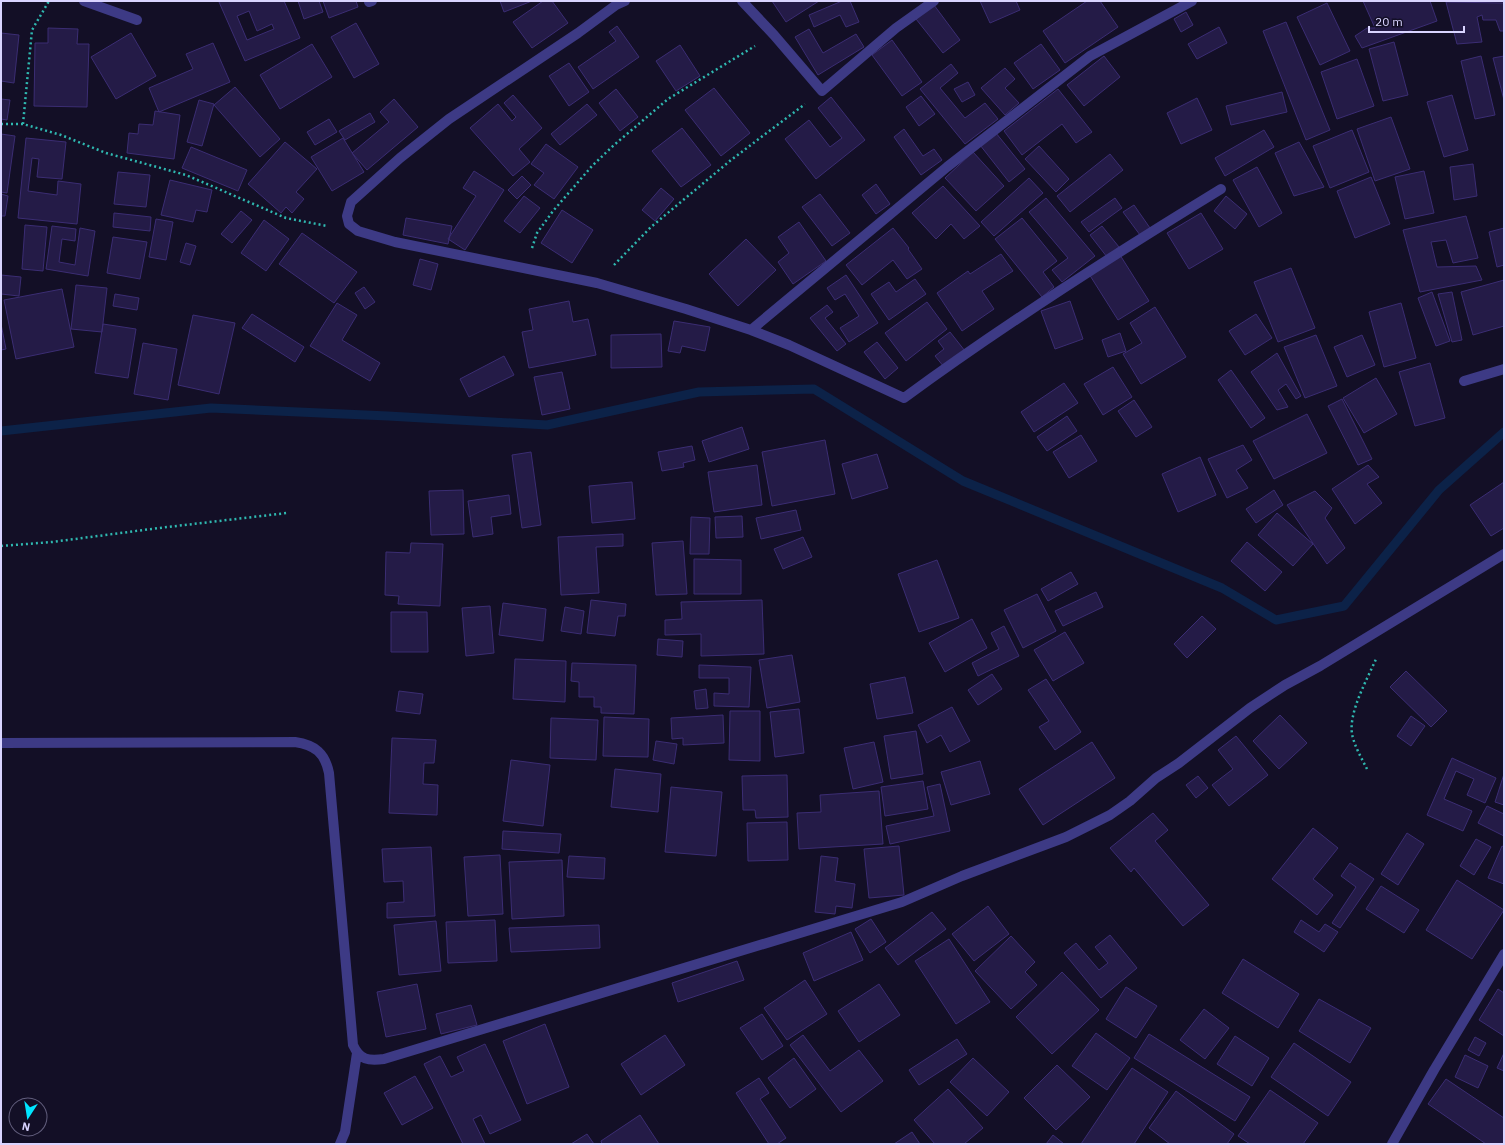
<svg xmlns="http://www.w3.org/2000/svg" width="1505" height="1145" font-family="'IBM Plex Sans',sans-serif">
<style>
.lines{fill:none;stroke-linecap:round;stroke-linejoin:round}
.stream{stroke:#0c2248;stroke-width:9}
.building{fill:#241b47;stroke:#3b2d73;fill-rule:evenodd}
.path{stroke:#2fb8b0;stroke-width:2.5;stroke-dasharray:2 3;stroke-linecap:butt}
.minor{stroke:#3d3a85;stroke-width:10}
</style>
<rect width="100%" height="100%" fill="#130f26"/>
<g class="lines">
<!-- stream -->
<path class="stream" d="M 1,431 L 211,408 L 388,416 L 547,425 L 699,392 L 814,389 L 963,481 L 1222,588 L 1276,620 L 1344,606 L 1439,490 L 1504,432"/>
</g>
<!-- building -->
<path class="building" d="M 223,1 L 284,1 L 300,38 L 245,61 L 219,2 ZM 249,11 L 257,31 L 272,24 L 274,29 L 247,40 L 237,16 Z
M 298,1 L 319,1 L 323,12 L 304,19 Z
M 323,1 L 356,1 L 358,7 L 329,18 Z
M 500,1 L 532,1 L 504,12 Z
M 543,1 L 552,1 L 568,23 L 532,48 L 513,22 Z
M 772,1 L 819,1 L 786,22 Z
M 842,1 L 850,1 L 859,22 L 846,27 L 840,15 L 814,27 L 809,15 Z
M 980,1 L 1016,1 L 1020,10 L 990,23 Z
M 1087,1 L 1100,1 L 1118,27 L 1065,63 L 1043,31 Z
M 1363,1 L 1430,1 L 1437,21 L 1362,48 L 1355,36 L 1367,28 L 1375,28 Z
M 1446,2 L 1504,3 L 1504,31 L 1500,31 L 1496,20 L 1483,20 L 1482,15 L 1477,17 L 1482,42 L 1457,44 Z
M 1327,3 L 1350,51 L 1320,65 L 1297,17 Z
M 934,5 L 960,40 L 943,53 L 916,19 Z
M 1186,12 L 1193,25 L 1181,32 L 1174,19 Z
M 1286,22 L 1330,130 L 1306,140 L 1263,31 Z
M 356,23 L 379,64 L 354,78 L 331,37 Z
M 617,26 L 639,57 L 593,89 L 578,67 L 616,41 L 609,32 Z
M 1219,27 L 1227,43 L 1197,59 L 1188,44 Z
M 48,28 L 78,29 L 77,44 L 89,44 L 87,107 L 34,106 L 35,43 L 48,43 Z
M 809,29 L 823,53 L 856,34 L 864,47 L 818,75 L 795,37 Z
M 1,33 L 19,35 L 14,83 L 1,81 Z
M 131,33 L 156,76 L 116,99 L 91,57 Z
M 892,40 L 922,82 L 902,96 L 872,55 Z
M 1394,42 L 1408,95 L 1383,101 L 1369,49 Z
M 213,43 L 230,82 L 159,112 L 149,88 L 193,69 L 186,54 Z
M 312,44 L 332,77 L 280,109 L 260,75 Z
M 1041,44 L 1060,70 L 1033,89 L 1014,63 Z
M 680,45 L 700,76 L 676,91 L 656,61 Z
M 1104,56 L 1120,77 L 1084,106 L 1067,85 Z
M 1481,56 L 1495,115 L 1475,119 L 1461,61 Z
M 1504,56 L 1504,100 L 1493,58 Z
M 1357,59 L 1374,106 L 1337,119 L 1321,72 Z
M 569,63 L 589,92 L 569,106 L 549,76 Z
M 951,64 L 958,73 L 940,88 L 965,118 L 985,103 L 998,119 L 965,144 L 920,89 Z
M 1005,68 L 1015,79 L 1005,88 L 1019,103 L 1005,115 L 981,88 Z
M 968,82 L 975,95 L 962,102 L 954,89 Z
M 235,87 L 280,139 L 260,157 L 214,105 Z
M 714,88 L 750,133 L 721,156 L 685,110 Z
M 616,89 L 638,117 L 620,131 L 599,103 Z
M 1058,89 L 1092,132 L 1076,143 L 1062,124 L 1022,155 L 1004,131 Z
M 1282,92 L 1287,112 L 1231,125 L 1226,106 Z
M 513,95 L 542,128 L 519,149 L 530,162 L 513,176 L 470,128 L 498,104 L 512,121 L 516,117 L 504,103 Z
M 1452,95 L 1468,150 L 1444,157 L 1427,102 Z
M 921,96 L 935,114 L 919,126 L 906,107 Z
M 831,97 L 865,140 L 816,179 L 785,139 L 809,120 L 830,147 L 842,138 L 818,108 Z
M 1197,98 L 1212,130 L 1181,144 L 1167,113 Z
M 1,99 L 10,100 L 7,120 L 1,119 Z
M 394,99 L 418,127 L 367,170 L 352,153 L 389,122 L 380,112 Z
M 199,100 L 214,104 L 202,146 L 187,142 Z
M 587,104 L 597,115 L 560,145 L 551,134 Z
M 155,111 L 180,115 L 174,159 L 127,153 L 129,133 L 138,134 L 139,124 L 153,125 Z
M 370,113 L 375,122 L 345,140 L 339,131 Z
M 1391,117 L 1410,169 L 1375,181 L 1357,129 Z
M 329,119 L 337,132 L 315,145 L 307,132 Z
M 682,128 L 711,165 L 681,187 L 652,151 Z
M 904,129 L 923,156 L 934,149 L 942,160 L 921,175 L 894,137 Z
M 1264,130 L 1274,147 L 1225,176 L 1215,158 Z
M 1352,130 L 1369,172 L 1330,188 L 1313,146 Z
M 996,133 L 1025,169 L 1009,182 L 980,145 Z
M 1,134 L 15,136 L 7,193 L 1,192 Z
M 26,138 L 66,142 L 62,179 L 37,177 L 39,159 L 32,158 L 28,191 L 57,195 L 58,181 L 81,184 L 77,224 L 18,218 Z
M 343,138 L 364,172 L 332,191 L 311,157 Z
M 285,142 L 317,169 L 296,192 L 304,199 L 292,213 L 286,207 L 281,213 L 248,184 Z
M 1299,142 L 1324,187 L 1294,196 L 1275,153 Z
M 546,144 L 578,167 L 554,199 L 534,185 L 544,173 L 531,164 Z
M 1039,146 L 1069,179 L 1056,192 L 1025,159 Z
M 191,147 L 247,170 L 238,191 L 182,168 Z
M 973,152 L 1004,186 L 976,211 L 945,178 Z
M 1110,154 L 1123,170 L 1070,212 L 1057,196 Z
M 1473,164 L 1477,196 L 1454,200 L 1450,167 Z
M 1257,167 L 1282,213 L 1259,227 L 1233,180 Z
M 474,171 L 504,190 L 465,250 L 448,239 L 476,196 L 463,188 Z
M 1424,171 L 1434,213 L 1405,219 L 1395,177 Z
M 118,172 L 150,175 L 146,207 L 114,204 Z
M 522,176 L 531,185 L 517,199 L 508,190 Z
M 1371,177 L 1390,224 L 1355,238 L 1337,191 Z
M 1029,178 L 1043,193 L 994,236 L 981,222 Z
M 170,180 L 212,190 L 207,212 L 196,210 L 193,222 L 161,215 Z
M 876,184 L 890,204 L 876,214 L 862,195 Z
M 943,186 L 980,226 L 964,239 L 951,224 L 936,239 L 912,213 Z
M 661,188 L 674,199 L 655,221 L 642,210 Z
M 1,194 L 8,196 L 5,216 L 1,216 Z
M 820,194 L 850,233 L 832,246 L 802,207 Z
M 524,196 L 540,208 L 520,233 L 504,221 Z
M 1226,196 L 1247,214 L 1235,229 L 1214,211 Z
M 1046,198 L 1095,256 L 1062,282 L 1052,270 L 1068,258 L 1029,212 Z
M 1115,198 L 1122,208 L 1089,232 L 1081,222 Z
M 1134,205 L 1150,228 L 1140,235 L 1123,212 Z
M 562,210 L 593,230 L 572,263 L 541,243 Z
M 241,211 L 252,220 L 232,243 L 221,234 Z
M 114,213 L 151,217 L 150,231 L 113,227 Z
M 1201,213 L 1223,249 L 1189,269 L 1167,233 Z
M 1466,216 L 1478,258 L 1453,263 L 1446,240 L 1431,242 L 1437,267 L 1476,266 L 1482,280 L 1420,292 L 1403,230 Z
M 406,218 L 452,226 L 448,244 L 403,235 Z
M 1022,218 L 1057,261 L 1043,272 L 1054,287 L 1042,297 L 995,239 Z
M 156,219 L 173,222 L 166,260 L 149,257 Z
M 264,220 L 289,239 L 266,271 L 241,253 Z
M 799,222 L 826,261 L 793,284 L 778,262 L 789,253 L 778,237 Z
M 25,225 L 47,227 L 43,271 L 22,269 Z
M 52,226 L 76,229 L 75,241 L 62,239 L 59,262 L 75,265 L 80,228 L 95,231 L 88,276 L 46,269 Z
M 1102,226 L 1119,247 L 1107,257 L 1090,235 Z
M 893,228 L 909,248 L 908,249 L 922,269 L 907,279 L 893,260 L 862,285 L 846,265 Z
M 1504,228 L 1504,265 L 1497,267 L 1489,232 Z
M 302,233 L 357,272 L 334,303 L 279,264 Z
M 113,237 L 147,242 L 140,279 L 107,273 Z
M 746,239 L 776,270 L 738,306 L 709,274 Z
M 186,243 L 196,246 L 190,265 L 180,262 Z
M 1001,254 L 1013,271 L 982,291 L 994,309 L 962,331 L 937,293 L 968,271 L 970,274 Z
M 1120,255 L 1149,301 L 1118,320 L 1089,274 Z
M 420,259 L 438,264 L 431,290 L 413,285 Z
M 1291,268 L 1315,328 L 1278,342 L 1254,282 Z
M 1,275 L 21,277 L 19,296 L 1,294 Z
M 846,275 L 878,323 L 849,342 L 840,328 L 859,316 L 845,294 L 835,300 L 827,288 Z
M 915,279 L 926,294 L 889,320 L 871,294 L 889,282 L 896,292 Z
M 1504,280 L 1504,326 L 1473,335 L 1461,292 Z
M 76,285 L 107,288 L 102,332 L 71,329 Z
M 364,287 L 375,302 L 365,309 L 355,293 Z
M 62,289 L 74,347 L 16,359 L 4,300 Z
M 1432,292 L 1450,341 L 1436,346 L 1418,298 Z
M 1452,292 L 1462,340 L 1452,342 L 1438,294 Z
M 115,294 L 139,298 L 137,310 L 113,306 Z
M 569,301 L 573,322 L 588,319 L 596,355 L 529,368 L 522,332 L 533,330 L 529,309 Z
M 1070,301 L 1083,339 L 1055,349 L 1041,311 Z
M 927,302 L 947,329 L 906,361 L 885,333 Z
M 337,303 L 357,315 L 342,340 L 380,363 L 370,381 L 310,346 Z
M 1401,303 L 1416,358 L 1384,367 L 1369,312 Z
M 827,305 L 833,312 L 825,318 L 846,344 L 837,351 L 810,318 Z
M 1155,307 L 1186,357 L 1141,384 L 1123,354 L 1142,343 L 1130,323 Z
M 252,314 L 304,347 L 295,362 L 242,328 Z
M 1256,314 L 1272,338 L 1245,355 L 1229,331 Z
M 193,315 L 235,323 L 219,394 L 178,385 Z
M 674,321 L 710,327 L 705,351 L 682,346 L 680,353 L 668,351 Z
M 1,324 L 6,349 L 1,350 Z
M 103,324 L 136,329 L 128,378 L 95,373 Z
M 950,332 L 965,351 L 944,367 L 935,356 L 944,349 L 938,341 Z
M 1120,333 L 1126,351 L 1108,357 L 1102,340 Z
M 661,334 L 662,367 L 611,368 L 611,335 Z
M 1316,335 L 1337,386 L 1305,398 L 1284,347 Z
M 1362,335 L 1375,365 L 1347,377 L 1334,347 Z
M 877,342 L 898,368 L 885,379 L 864,352 Z
M 143,343 L 177,349 L 168,400 L 134,394 Z
M 1277,353 L 1301,396 L 1296,399 L 1286,384 L 1278,390 L 1288,407 L 1277,410 L 1251,372 Z
M 504,356 L 514,375 L 469,397 L 460,379 Z
M 1430,363 L 1445,418 L 1415,426 L 1399,372 Z
M 1113,367 L 1132,397 L 1103,415 L 1084,384 Z
M 1231,370 L 1265,418 L 1251,428 L 1218,380 Z
M 562,372 L 570,409 L 542,415 L 534,377 Z
M 1376,378 L 1397,414 L 1364,433 L 1343,398 Z
M 1064,383 L 1078,403 L 1034,432 L 1021,412 Z
M 1342,399 L 1372,459 L 1358,465 L 1328,406 Z
M 1134,400 L 1152,427 L 1136,437 L 1118,411 Z
M 1307,414 L 1327,453 L 1274,479 L 1253,441 Z
M 1067,416 L 1077,431 L 1047,451 L 1037,437 Z
M 742,427 L 749,449 L 709,462 L 702,441 Z
M 1081,435 L 1097,461 L 1069,478 L 1053,452 Z
M 825,440 L 835,494 L 772,506 L 762,452 Z
M 1243,445 L 1252,460 L 1236,470 L 1248,488 L 1227,498 L 1208,459 Z
M 692,446 L 695,460 L 683,463 L 684,467 L 662,471 L 658,452 Z
M 531,452 L 541,525 L 522,528 L 512,455 Z
M 877,454 L 888,488 L 852,499 L 842,464 Z
M 1200,457 L 1216,495 L 1178,512 L 1162,474 Z
M 757,465 L 762,505 L 714,512 L 708,472 Z
M 1368,465 L 1379,477 L 1367,484 L 1382,503 L 1355,524 L 1332,489 Z
M 632,482 L 635,519 L 592,523 L 589,486 Z
M 1504,482 L 1504,528 L 1491,536 L 1470,505 Z
M 463,490 L 464,534 L 431,535 L 429,491 Z
M 1274,490 L 1283,505 L 1256,523 L 1246,509 Z
M 1315,491 L 1332,508 L 1325,518 L 1345,548 L 1327,564 L 1287,505 Z
M 509,495 L 511,514 L 491,517 L 493,534 L 473,537 L 468,501 Z
M 796,510 L 801,530 L 761,539 L 756,518 Z
M 1277,513 L 1313,544 L 1293,566 L 1258,535 Z
M 742,516 L 743,537 L 716,538 L 715,517 Z
M 691,517 L 710,518 L 709,554 L 690,554 Z
M 623,534 L 623,546 L 596,547 L 599,593 L 561,595 L 558,537 Z
M 803,537 L 812,557 L 783,569 L 774,549 Z
M 683,541 L 687,594 L 656,595 L 652,543 Z
M 1247,542 L 1282,572 L 1265,591 L 1231,561 Z
M 411,543 L 443,544 L 440,606 L 398,604 L 399,596 L 385,595 L 386,552 L 410,553 Z
M 694,559 L 741,560 L 741,594 L 694,594 Z
M 937,560 L 959,618 L 919,632 L 898,574 Z
M 1071,572 L 1078,584 L 1048,601 L 1041,589 Z
M 1096,592 L 1103,607 L 1063,626 L 1055,611 Z
M 1037,594 L 1056,631 L 1023,648 L 1004,610 Z
M 591,600 L 626,604 L 625,616 L 618,616 L 615,636 L 587,633 Z
M 762,600 L 764,654 L 701,656 L 701,634 L 665,635 L 665,620 L 682,619 L 681,602 Z
M 503,603 L 546,609 L 543,641 L 499,635 Z
M 490,606 L 494,653 L 466,656 L 462,608 Z
M 565,607 L 584,611 L 581,634 L 561,631 Z
M 391,612 L 427,612 L 428,652 L 391,652 Z
M 1202,616 L 1216,629 L 1187,658 L 1174,644 Z
M 972,619 L 987,648 L 945,672 L 929,643 Z
M 1004,626 L 1019,656 L 978,676 L 972,663 L 999,649 L 991,633 Z
M 1065,632 L 1084,663 L 1053,681 L 1034,650 Z
M 658,639 L 683,641 L 682,657 L 657,655 Z
M 792,655 L 800,702 L 767,708 L 759,660 Z
M 515,659 L 566,661 L 565,702 L 513,699 Z
M 572,663 L 636,665 L 634,714 L 601,713 L 601,707 L 594,707 L 594,697 L 579,697 L 579,682 L 571,681 Z
M 699,665 L 751,667 L 749,707 L 714,706 L 714,693 L 729,694 L 729,678 L 699,678 Z
M 1406,671 L 1447,711 L 1431,727 L 1390,687 Z
M 992,674 L 1002,689 L 978,705 L 968,690 Z
M 905,677 L 913,713 L 877,719 L 870,684 Z
M 1046,679 L 1081,732 L 1055,750 L 1039,727 L 1049,721 L 1028,690 Z
M 706,689 L 708,708 L 696,709 L 694,691 Z
M 399,691 L 423,694 L 420,714 L 396,711 Z
M 952,707 L 970,741 L 950,752 L 941,735 L 927,743 L 918,725 Z
M 799,709 L 804,753 L 775,757 L 770,712 Z
M 730,711 L 760,711 L 760,761 L 729,760 Z
M 723,715 L 724,743 L 683,745 L 683,738 L 672,739 L 671,718 Z
M 1280,715 L 1307,743 L 1279,769 L 1253,741 Z
M 1411,716 L 1425,726 L 1411,746 L 1397,736 Z
M 604,717 L 649,719 L 648,757 L 603,756 Z
M 551,718 L 598,720 L 596,760 L 550,758 Z
M 916,731 L 923,774 L 891,779 L 884,736 Z
M 1236,736 L 1268,775 L 1229,806 L 1212,785 L 1233,769 L 1218,750 Z
M 392,738 L 436,740 L 434,763 L 424,763 L 423,784 L 438,785 L 437,815 L 389,813 Z
M 656,741 L 677,744 L 674,764 L 653,760 Z
M 874,742 L 883,782 L 853,789 L 844,748 Z
M 1092,742 L 1115,778 L 1043,825 L 1019,789 Z
M 1452,758 L 1496,778 L 1485,803 L 1467,795 L 1474,779 L 1456,771 L 1444,799 L 1472,811 L 1463,831 L 1427,815 Z
M 511,760 L 550,765 L 543,826 L 503,821 Z
M 980,761 L 990,794 L 951,805 L 941,772 Z
M 615,769 L 661,774 L 658,812 L 611,807 Z
M 1504,774 L 1504,805 L 1495,802 Z
M 787,775 L 788,817 L 756,818 L 755,810 L 743,810 L 742,776 Z
M 1198,776 L 1208,788 L 1196,798 L 1186,785 Z
M 923,781 L 928,809 L 885,816 L 881,787 Z
M 940,784 L 950,831 L 890,844 L 886,826 L 934,816 L 927,787 Z
M 671,787 L 722,792 L 716,856 L 665,852 Z
M 879,791 L 883,844 L 799,849 L 797,813 L 821,812 L 820,795 Z
M 1487,806 L 1504,814 L 1504,836 L 1478,823 Z
M 1153,813 L 1168,830 L 1155,841 L 1209,905 L 1183,926 L 1134,868 L 1131,872 L 1110,848 Z
M 787,822 L 788,860 L 748,861 L 747,823 Z
M 1313,828 L 1338,848 L 1313,879 L 1333,895 L 1317,915 L 1272,879 Z
M 503,831 L 561,834 L 559,853 L 502,849 Z
M 1407,833 L 1424,844 L 1398,885 L 1381,874 Z
M 1476,839 L 1491,847 L 1474,875 L 1460,866 Z
M 899,846 L 904,895 L 869,898 L 864,849 Z
M 1502,846 L 1504,847 L 1504,884 L 1488,878 Z
M 431,847 L 435,916 L 387,918 L 387,903 L 404,902 L 403,881 L 384,882 L 382,849 Z
M 500,855 L 503,914 L 468,916 L 464,857 Z
M 569,856 L 605,858 L 604,879 L 567,877 Z
M 821,856 L 838,858 L 835,881 L 855,884 L 852,908 L 836,906 L 835,914 L 815,912 Z
M 562,860 L 564,916 L 512,919 L 509,862 Z
M 1350,863 L 1374,879 L 1340,928 L 1332,923 L 1356,887 L 1341,876 Z
M 1457,880 L 1504,910 L 1472,959 L 1426,930 Z
M 1381,886 L 1419,910 L 1404,933 L 1366,909 Z
M 988,906 L 1009,934 L 974,961 L 952,934 Z
M 932,912 L 946,929 L 898,965 L 885,948 Z
M 871,919 L 886,942 L 870,953 L 855,929 Z
M 495,920 L 497,961 L 448,963 L 446,922 Z
M 1301,920 L 1319,932 L 1325,924 L 1338,932 L 1324,952 L 1294,932 Z
M 436,921 L 441,971 L 399,975 L 394,925 Z
M 599,925 L 600,948 L 511,952 L 509,928 Z
M 851,932 L 863,960 L 814,981 L 803,953 Z
M 1110,935 L 1137,968 L 1101,998 L 1064,953 L 1076,943 L 1099,970 L 1108,963 L 1095,947 Z
M 1011,936 L 1035,962 L 1025,972 L 1037,985 L 1011,1009 L 975,971 Z
M 949,939 L 990,1002 L 956,1024 L 915,961 Z
M 1243,959 L 1299,994 L 1278,1028 L 1222,993 Z
M 737,961 L 744,980 L 678,1002 L 672,983 Z
M 1062,972 L 1099,1010 L 1052,1054 L 1016,1017 Z
M 805,980 L 827,1014 L 787,1040 L 764,1008 Z
M 417,984 L 426,1029 L 386,1037 L 377,992 Z
M 879,984 L 900,1015 L 859,1042 L 838,1011 Z
M 1126,987 L 1157,1006 L 1136,1038 L 1106,1019 Z
M 1498,989 L 1504,993 L 1504,1036 L 1479,1020 Z
M 1319,999 L 1371,1028 L 1350,1063 L 1299,1031 Z
M 471,1005 L 477,1025 L 441,1034 L 436,1014 Z
M 1204,1009 L 1229,1028 L 1205,1059 L 1180,1040 Z
M 762,1014 L 783,1046 L 762,1060 L 740,1028 Z
M 545,1024 L 569,1087 L 527,1104 L 503,1041 Z
M 1096,1033 L 1130,1058 L 1107,1090 L 1072,1066 Z
M 1149,1034 L 1250,1097 L 1235,1121 L 1134,1058 Z
M 665,1035 L 685,1065 L 641,1095 L 621,1064 Z
M 803,1035 L 830,1071 L 859,1050 L 883,1081 L 841,1112 L 790,1045 Z
M 1235,1036 L 1269,1058 L 1252,1086 L 1217,1064 Z
M 1475,1037 L 1486,1043 L 1479,1056 L 1468,1050 Z
M 957,1039 L 967,1054 L 919,1085 L 909,1070 Z
M 1294,1043 L 1351,1082 L 1328,1116 L 1271,1077 Z
M 485,1044 L 521,1120 L 490,1134 L 481,1115 L 473,1119 L 485,1144 L 463,1144 L 424,1064 L 440,1056 L 451,1077 L 464,1071 L 457,1057 Z
M 1504,1053 L 1504,1071 L 1497,1068 Z
M 1465,1055 L 1488,1066 L 1478,1088 L 1455,1077 Z
M 794,1058 L 816,1089 L 790,1108 L 768,1078 Z
M 973,1058 L 1009,1092 L 987,1116 L 950,1082 Z
M 1057,1065 L 1090,1097 L 1056,1130 L 1024,1098 Z
M 1132,1068 L 1168,1092 L 1134,1144 L 1081,1144 Z
M 415,1076 L 433,1108 L 402,1125 L 384,1093 Z
M 759,1078 L 769,1093 L 760,1099 L 786,1138 L 777,1144 L 769,1144 L 736,1093 Z
M 1446,1079 L 1504,1118 L 1504,1144 L 1486,1144 L 1428,1104 Z
M 948,1089 L 983,1128 L 964,1144 L 935,1144 L 914,1120 Z
M 1270,1090 L 1318,1123 L 1303,1144 L 1250,1144 L 1238,1136 Z
M 1176,1091 L 1234,1134 L 1227,1144 L 1170,1144 L 1149,1128 Z
M 640,1115 L 659,1144 L 602,1144 L 601,1141 Z
M 912,1132 L 920,1144 L 894,1144 Z
M 587,1134 L 594,1144 L 571,1144 Z
M 1053,1135 L 1064,1144 L 1046,1144 Z"/>
<g class="lines">
<!-- path -->
<path class="path" d="M 1,124 L 23,124 L 61,135 L 106,153 L 186,175 L 286,218 L 327,226
M 23,124 L 32,30 L 49,1
M 532,248 L 537,233 L 553,211 L 592,166 L 614,145 L 668,99 L 755,46
M 614,265 L 651,227 L 731,160 L 805,104
M 1,546 L 52,542 L 159,528 L 287,513
M 1367,769 C 1362,759 1356,749 1353,738 C 1346,716 1367,680 1376,659"/>
<!-- minor -->
<path class="minor" d="M 84,1 L 137,20
M 625,1 L 616,5 L 578,33 L 449,119 L 400,158 L 351,202 L 347,216 L 349,224 L 358,231 L 395,242 L 597,283 L 686,309 L 751,330 L 789,345 L 904,398 C 1006,323 1113,255 1221,189
M 742,1 L 774,35 L 822,91 L 896,28 L 934,1
M 369,2 L 372,1
M 751,330 L 947,167 L 1090,56 L 1192,1
M 1464,381 L 1504,369
M 1,743 L 295,742 C 315,745 325,753 329,773 L 353,1045 C 360,1060 368,1061 384,1059 L 902,902 L 962,876 L 1066,837 L 1110,815 L 1130,801 L 1156,778 L 1179,763 L 1250,708 L 1285,685 L 1320,666 L 1504,554
M 340,1144 L 345,1132 L 357,1053
M 1392,1144 L 1434,1070 L 1504,954"/>
</g>
<!-- border -->
<rect width="1505" height="1145" fill="none" stroke="#d9d4ff" stroke-width="4"/>
<!-- north arrow -->
<g transform="translate(28 1117) rotate(192)"><circle r="19" fill="#130f26" stroke="#625e7d"/>
<path d="M0-3L7 15L0 10L-7 15Z" fill="#00e5ff"/>
<text y="-6" font-size="11" font-weight="bold" text-anchor="middle" fill="#d9d4ff">N</text>
</g>
<!-- scale -->
<path d="M1369 26v6h95v-6" fill="none" stroke="#d9d4ff" stroke-width="2"/>
<text x="1375" y="26" font-size="12" fill="#d9d4ff" stroke="#130f26" stroke-width="3" paint-order="stroke">20 m</text>
</svg>
